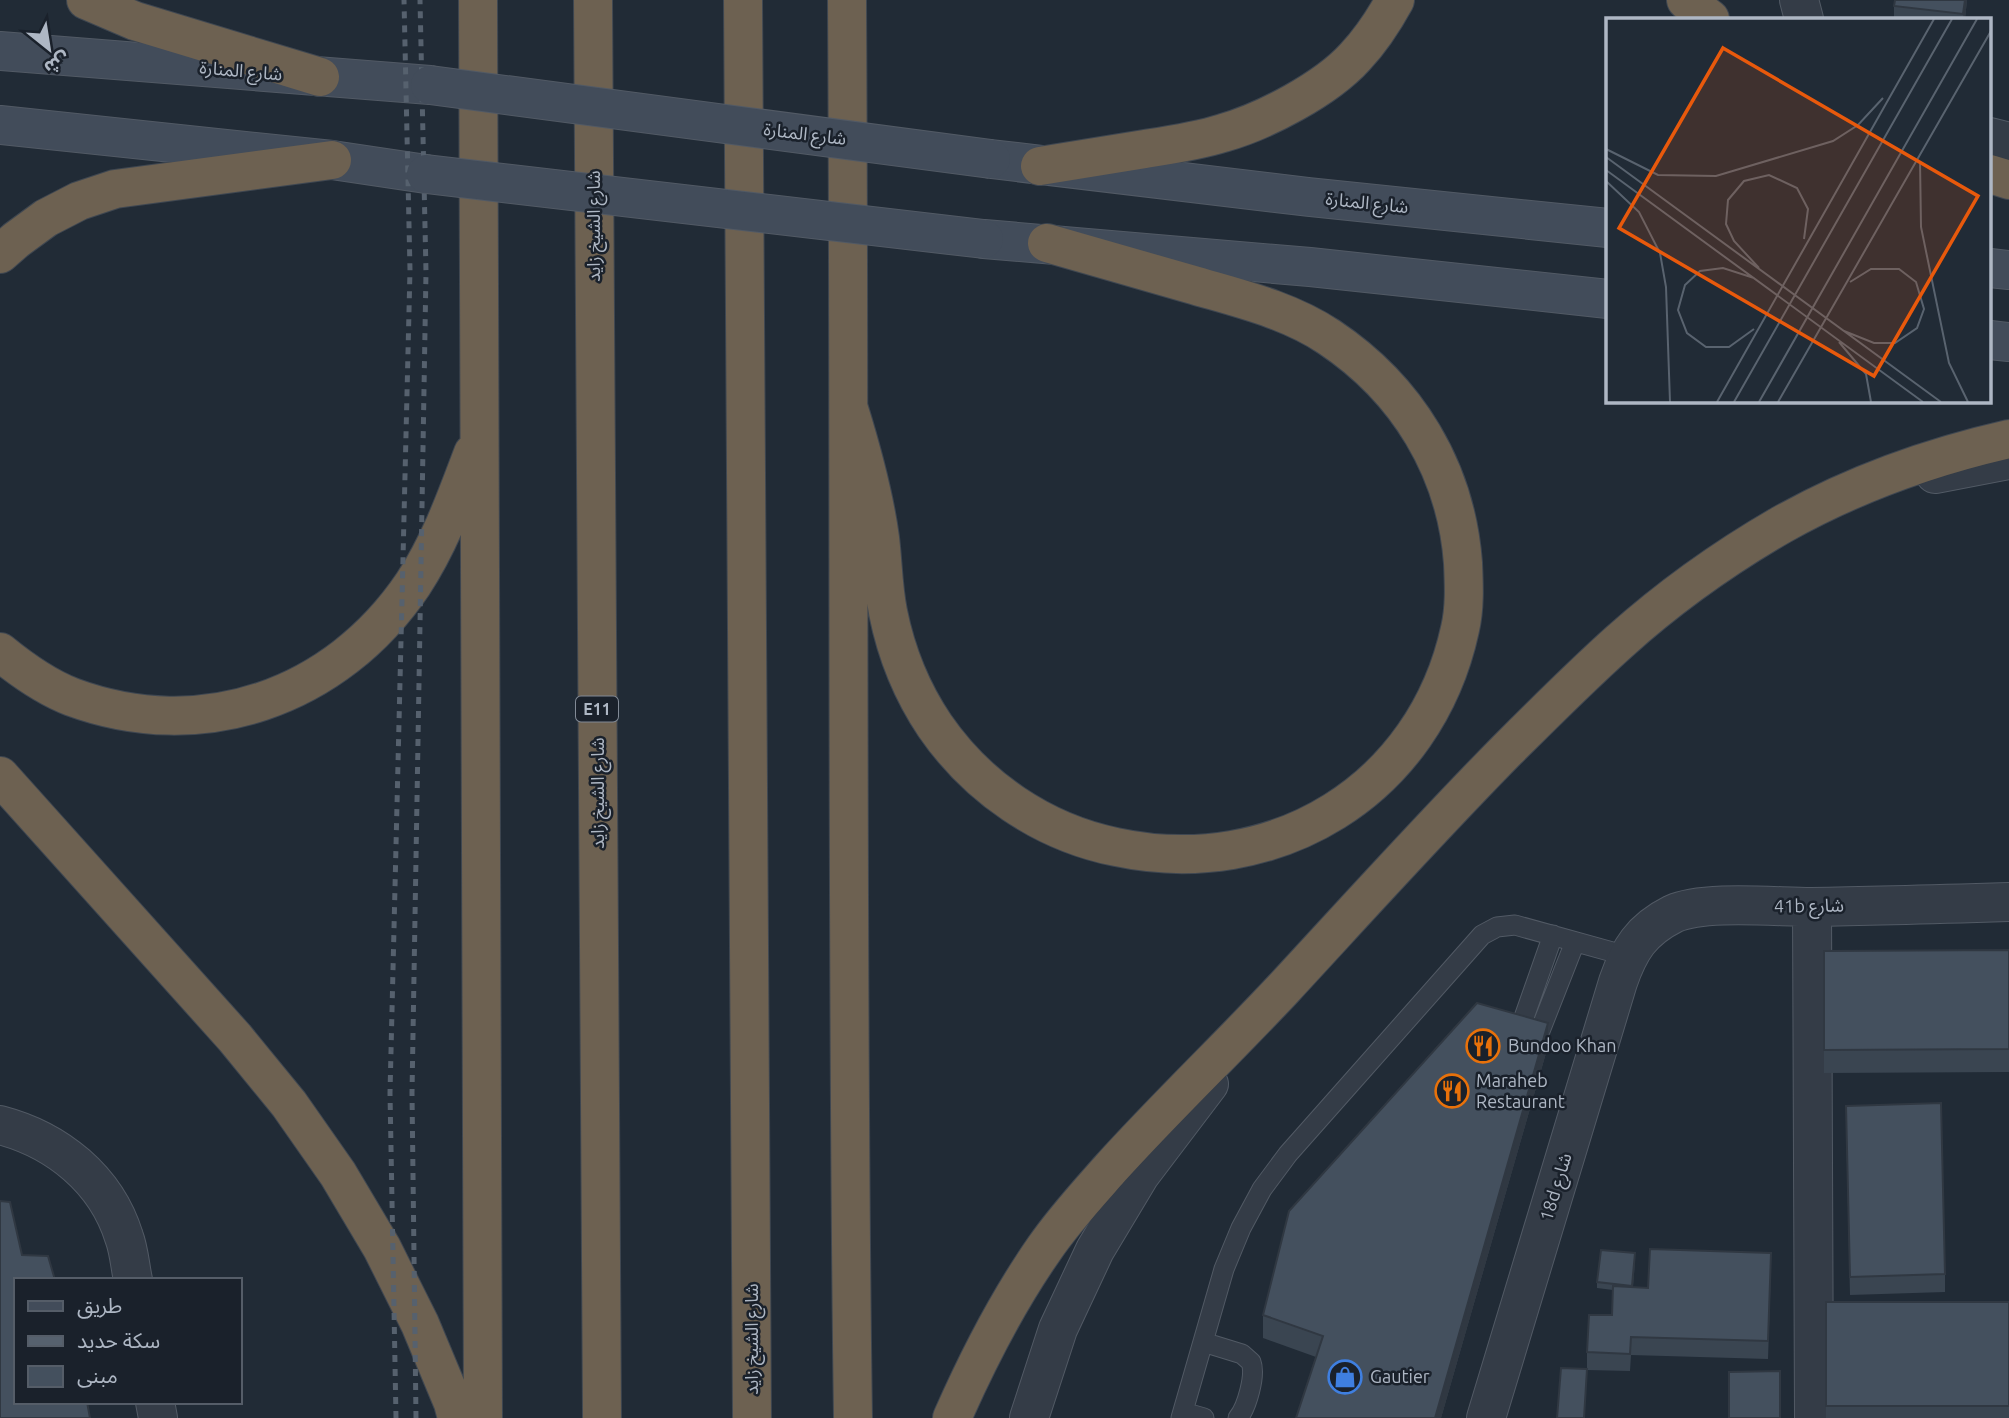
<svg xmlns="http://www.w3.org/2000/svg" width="2009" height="1418" font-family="Ubuntu,'Noto Sans Arabic',sans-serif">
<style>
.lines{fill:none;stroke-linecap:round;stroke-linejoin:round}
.service-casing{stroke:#525a65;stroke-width:21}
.minor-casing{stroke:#525a65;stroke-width:40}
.secondary-casing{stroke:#525a65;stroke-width:40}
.motorway-casing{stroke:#3f4751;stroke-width:40}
.service{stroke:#343c47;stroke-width:19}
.minor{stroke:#343c47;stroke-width:38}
.secondary{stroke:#424c5a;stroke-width:38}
.motorway{stroke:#6d6151;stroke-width:38}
.rail{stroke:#56616e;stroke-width:5;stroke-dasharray:7 7;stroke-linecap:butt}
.secondary-bridge-casing{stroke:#525a65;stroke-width:40;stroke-linecap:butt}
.secondary-bridge{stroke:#424c5a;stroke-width:38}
.wall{fill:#3a4551}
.shaded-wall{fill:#303842}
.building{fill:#44505e;stroke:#303842;stroke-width:2}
.labels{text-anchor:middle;stroke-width:5;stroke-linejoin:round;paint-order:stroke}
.shield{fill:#1a212b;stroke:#828a96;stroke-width:2}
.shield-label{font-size:16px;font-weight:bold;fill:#aeb7c4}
.street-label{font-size:18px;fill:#aeb7c4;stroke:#1a212b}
.poi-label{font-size:18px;fill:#aeb7c4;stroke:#1a212b;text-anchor:start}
.inset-road{fill:none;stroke:#59636f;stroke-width:2}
.view{fill:#e8590c;fill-opacity:0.15;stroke:#e8590c;stroke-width:3.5}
.inset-edge{fill:none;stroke:#aeb7c4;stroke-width:3.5}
</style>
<rect width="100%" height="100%" fill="#212b36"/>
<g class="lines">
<defs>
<path id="service" d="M 1522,1023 L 1553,935
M 1540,1031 L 1575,942
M 1203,1342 L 1242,1354 L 1251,1362 C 1256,1375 1247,1407 1238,1418
M 1183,1412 L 1204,1418
M 1181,1418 L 1224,1269 L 1241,1228 L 1262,1189 L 1288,1154 L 1482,935 L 1497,927 L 1515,925 L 1627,956"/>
<path id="minor" d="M 1799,0 L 1804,19
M 1990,137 L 2009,142
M 1935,474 L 2009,460
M 1812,907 L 1814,1418
M 0,1125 C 57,1140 106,1179 124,1237 C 129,1250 130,1266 133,1280
M 155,1402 L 158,1418
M 1029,1418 L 1058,1329 L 1095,1250 L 1140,1175 L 1209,1084
M 1486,1418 L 1618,982 C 1629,950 1641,930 1673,914 C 1704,900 1775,907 1811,907 C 1877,906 1943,904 2009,902"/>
<path id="secondary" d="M 0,51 L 430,85
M 0,125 L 332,160 L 426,174
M 991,159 L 1309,197 L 1608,228
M 984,239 L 1310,267 L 1608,299
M 1990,268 L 2009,270
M 1990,340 L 2009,342"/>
<path id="motorway" d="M 86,0 L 135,21 L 320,77
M 478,0 L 483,1418
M 593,0 L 602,1418
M 743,0 L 752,1418
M 847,0 C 850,473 846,945 853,1418
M 1686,0 L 1710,19
M 1040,166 C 1075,160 1110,155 1145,149 C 1171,145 1198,141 1223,133 C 1265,121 1326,89 1355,57 C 1371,40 1384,20 1395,0
M 1990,174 L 2009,180
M 0,254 L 16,240 L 46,218 L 79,201 L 115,189 L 332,160
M 849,409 C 862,451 874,494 880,538 C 883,562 883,587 888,612 C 896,652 912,692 935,726 C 977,787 1042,832 1116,847 C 1275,881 1425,790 1460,629 C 1465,608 1464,585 1463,563 C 1456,469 1407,389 1329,337 C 1287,309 1237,298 1190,284 C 1142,270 1095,257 1047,243
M 0,652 C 22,670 46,687 72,697 C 202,745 336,698 413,584 C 440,543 456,498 473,453
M 0,776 L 235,1038 L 289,1104 L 338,1174 L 382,1248 L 420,1324 L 453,1403 L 457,1418
M 952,1418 C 978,1359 1007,1302 1044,1249 C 1063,1221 1087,1195 1110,1169 C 1166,1107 1227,1049 1284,988 C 1358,908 1431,827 1507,750 C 1544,713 1581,676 1619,642 C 1668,598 1724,558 1781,525 C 1852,485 1930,457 2009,439"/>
</defs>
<!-- service casing -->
<use href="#service" class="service-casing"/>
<!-- minor casing -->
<use href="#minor" class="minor-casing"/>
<!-- secondary casing -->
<use href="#secondary" class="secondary-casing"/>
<!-- motorway casing -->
<use href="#motorway" class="motorway-casing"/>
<!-- service -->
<use href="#service" class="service"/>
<!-- minor -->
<use href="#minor" class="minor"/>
<!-- secondary -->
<use href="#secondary" class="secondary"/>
<!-- motorway -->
<use href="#motorway" class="motorway"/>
<!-- rail -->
<path class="rail" d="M 396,1418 L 390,1093 L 410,270 L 404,0
M 416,1418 L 412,1093 L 426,272 L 420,0"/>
<defs>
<path id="secondary-bridge" d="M 430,85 L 991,159
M 426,174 L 984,239"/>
</defs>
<!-- secondary-bridge casing -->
<use href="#secondary-bridge" class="secondary-bridge-casing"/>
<!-- secondary-bridge -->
<use href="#secondary-bridge" class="secondary-bridge"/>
</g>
<!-- wall -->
<path class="wall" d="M 1967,0 L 1965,19 L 1894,19 L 1894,6 Z
M 2009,950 L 2009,1072 L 1824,1073 L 1824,951 Z
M 1548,1046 L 1441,1418 L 1296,1418 L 1316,1357 L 1263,1338 L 1263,1315 Z
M 1846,1123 L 1945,1274 L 1945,1292 L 1850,1295 Z
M 1635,1260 L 1633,1287 L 1648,1288 L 1771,1270 L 1768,1359 L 1631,1355 L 1630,1371 L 1587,1370 L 1587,1352 L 1612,1315 L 1613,1290 L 1597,1288 L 1597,1282 Z
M 1826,1302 L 2009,1302 L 2009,1418 L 1826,1418 Z"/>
<!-- shaded-wall -->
<path class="shaded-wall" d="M 1965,0 L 1967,0 L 1965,19 L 1963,19 Z
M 1548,1023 L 1548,1046 L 1441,1418 L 1435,1418 Z"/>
<!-- building -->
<path class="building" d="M 1895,0 L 1965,0 L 1963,14 L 1894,6 Z
M 2009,950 L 2009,1049 L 1824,1050 L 1824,951 Z
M 1477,1003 L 1548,1023 L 1435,1418 L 1296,1418 L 1323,1336 L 1263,1315 L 1289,1211 Z
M 1941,1103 L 1945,1274 L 1850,1277 L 1846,1106 Z
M 0,1201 L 10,1202 L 22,1255 L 48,1256 L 55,1280 L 16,1280 L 16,1402 L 87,1402 L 90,1418 L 0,1418 Z
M 1650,1249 L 1771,1253 L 1768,1341 L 1631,1337 L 1630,1354 L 1587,1352 L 1589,1315 L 1612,1315 L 1613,1286 L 1648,1288 Z
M 1601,1250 L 1635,1253 L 1632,1286 L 1597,1282 Z
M 1826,1302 L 2009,1302 L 2009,1406 L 1826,1406 Z
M 1561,1368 L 1587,1369 L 1584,1418 L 1557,1418 Z
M 1780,1371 L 1780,1418 L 1729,1418 L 1729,1372 Z"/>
<!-- icons -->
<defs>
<symbol id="restaurant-ring" viewBox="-11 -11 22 22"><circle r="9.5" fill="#1a212b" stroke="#e8710a" stroke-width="1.5"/><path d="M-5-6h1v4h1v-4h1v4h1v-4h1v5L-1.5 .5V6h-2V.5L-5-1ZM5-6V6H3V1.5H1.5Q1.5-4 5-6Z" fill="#e8710a"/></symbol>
<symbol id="shop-ring" viewBox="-11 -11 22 22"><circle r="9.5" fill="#1a212b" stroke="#3f7fe0" stroke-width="1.5"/><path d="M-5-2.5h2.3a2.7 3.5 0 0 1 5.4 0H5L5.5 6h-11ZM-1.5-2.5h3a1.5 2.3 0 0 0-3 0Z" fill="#3f7fe0"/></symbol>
</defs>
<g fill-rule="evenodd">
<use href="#restaurant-ring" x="1464" y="1027" width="38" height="38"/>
<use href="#restaurant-ring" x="1433" y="1072" width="38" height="38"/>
<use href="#shop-ring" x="1326" y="1358" width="38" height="38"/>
</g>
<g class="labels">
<!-- shield labels -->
<rect class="shield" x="576" y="696.5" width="42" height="25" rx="5"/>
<g class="shield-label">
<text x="597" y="715">E11</text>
</g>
<!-- street labels -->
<g class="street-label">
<text transform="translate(241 71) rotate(5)" y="6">شارع المنارة</text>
<text transform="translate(805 134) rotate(7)" y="6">شارع المنارة</text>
<text transform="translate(1367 203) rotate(6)" y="6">شارع المنارة</text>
<text transform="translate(594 226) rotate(-90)" y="6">شارع الشيخ زايد</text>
<text transform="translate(598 793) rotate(-90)" y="6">شارع الشيخ زايد</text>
<text transform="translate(1809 906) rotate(-1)" y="6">41b شارع</text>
<text transform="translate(1556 1187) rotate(-73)" y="6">18d شارع</text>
<text transform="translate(752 1339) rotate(-90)" y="6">شارع الشيخ زايد</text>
</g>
<!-- poi labels -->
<g class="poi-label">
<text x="1508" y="1052">Bundoo Khan</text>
<text x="1476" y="1087">Maraheb<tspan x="1476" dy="21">Restaurant</tspan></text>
<text x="1370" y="1383">Gautier</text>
</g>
</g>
<!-- overview -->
<g transform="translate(1606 18)">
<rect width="385" height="385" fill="#212b36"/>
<path class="inset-road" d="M 0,131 L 52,157 L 110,158 L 227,123 L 252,107 L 277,80M 0,139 L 335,384M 314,143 L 315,209 L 343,345 L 362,384M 0,152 L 317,384M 0,163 L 33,194 L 54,235 L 60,269 L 64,384M 153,250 L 128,223 L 120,206 L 122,182 L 138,163 L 163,157 L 191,170 L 202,191 L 198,221M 148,311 L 123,329 L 100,329 L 81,315 L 72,292 L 79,267 L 94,253 L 117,250 L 148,260M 238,313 L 268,325 L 289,325 L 311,310 L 318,291 L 310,264 L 293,251 L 265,251 L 244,264M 233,324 L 260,356 L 265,384M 111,384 L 328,1M 128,384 L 346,1M 153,384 L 371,1M 172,384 L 385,13"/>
<path class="view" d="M 117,30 L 372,178 L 268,358 L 13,210 Z"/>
<rect width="385" height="385" class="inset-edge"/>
</g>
<!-- legend -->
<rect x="14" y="1278" width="228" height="126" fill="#1a212b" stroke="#555d68" stroke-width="2"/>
<rect x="28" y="1301" width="35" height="10" fill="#424c5a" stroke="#555d68" stroke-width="2"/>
<text x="77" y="1313" font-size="21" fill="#aeb7c4">طريق</text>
<rect x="28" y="1336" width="35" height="10" fill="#56616e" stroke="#555d68" stroke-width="2"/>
<text x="77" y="1348" font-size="21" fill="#aeb7c4">سكة حديد</text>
<rect x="28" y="1366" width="35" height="21" fill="#44505e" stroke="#555d68" stroke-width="2"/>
<text x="77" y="1383" font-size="21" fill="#aeb7c4">مبنى</text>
<!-- north arrow -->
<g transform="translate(49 49) rotate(150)" stroke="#1a212b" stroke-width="5" paint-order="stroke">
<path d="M0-5L12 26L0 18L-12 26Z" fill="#aeb7c4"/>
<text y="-10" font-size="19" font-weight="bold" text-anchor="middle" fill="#aeb7c4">ش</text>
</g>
</svg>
